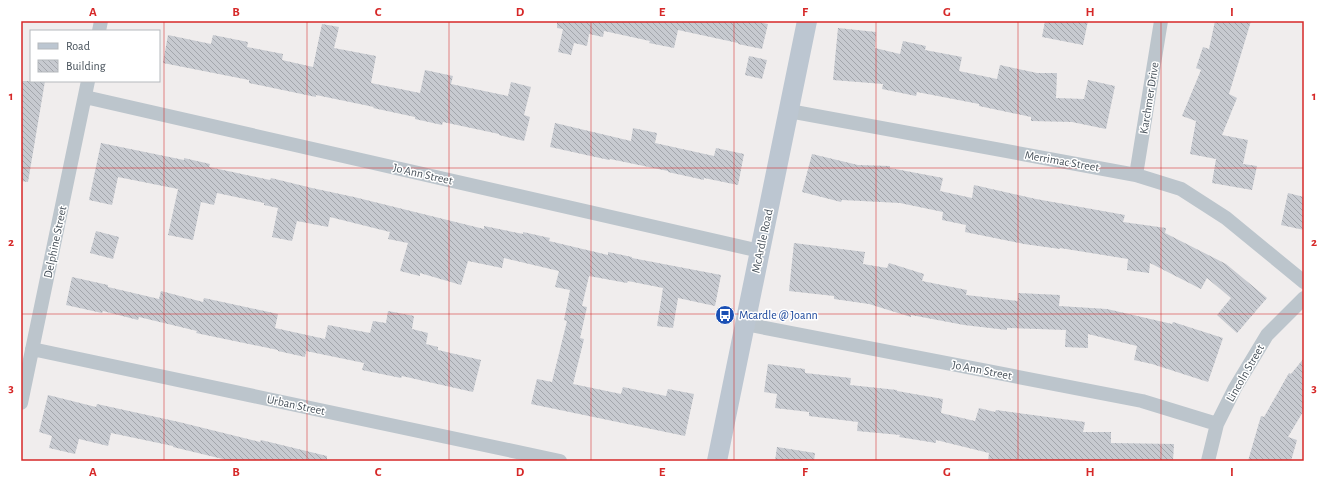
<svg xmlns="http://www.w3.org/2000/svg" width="1325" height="482" font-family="'Alegreya Sans',sans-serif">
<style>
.building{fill:url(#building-back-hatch)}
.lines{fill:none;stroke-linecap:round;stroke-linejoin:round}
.minor{stroke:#bcc5cc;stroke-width:14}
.secondary{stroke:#bcc6d1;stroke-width:20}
.grid{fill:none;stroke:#d62828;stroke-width:1;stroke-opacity:0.55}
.labels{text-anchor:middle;stroke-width:3;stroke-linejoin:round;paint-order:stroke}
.street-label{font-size:12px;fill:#47515a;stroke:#fff}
.transit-label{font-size:12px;fill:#164399;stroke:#fff;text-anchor:start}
.neatline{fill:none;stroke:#d62828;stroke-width:1.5}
.grid-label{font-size:13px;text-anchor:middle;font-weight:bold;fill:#d62828}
</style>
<defs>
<pattern id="building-back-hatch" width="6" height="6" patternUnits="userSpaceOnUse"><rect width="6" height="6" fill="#c7cad0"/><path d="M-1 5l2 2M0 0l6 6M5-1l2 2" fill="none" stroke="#a3a6ac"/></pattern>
</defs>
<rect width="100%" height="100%" fill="#f0eded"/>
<!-- building -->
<path class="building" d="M 557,21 L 754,21 L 768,24 L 762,49 L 738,44 L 738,43 L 678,30 L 674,48 L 649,43 L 650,41 L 604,31 L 603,37 L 589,34 L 587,46 L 574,43 L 571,55 L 558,52 L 563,29 L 557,28 Z
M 1045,21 L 1088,21 L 1083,45 L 1042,37 Z
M 1215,21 L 1251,21 L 1229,94 L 1237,98 L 1222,135 L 1248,140 L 1243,164 L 1257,166 L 1252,190 L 1212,183 L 1216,159 L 1190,154 L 1196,121 L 1182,116 L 1201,70 L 1196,68 L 1203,47 L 1209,49 Z
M 322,24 L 339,27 L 334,48 L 376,56 L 371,83 L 420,93 L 425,70 L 453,76 L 451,84 L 508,96 L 511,82 L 531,87 L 524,115 L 530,117 L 524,141 L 499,135 L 499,134 L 443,122 L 442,125 L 415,119 L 415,117 L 373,108 L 374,107 L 316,95 L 316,97 L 249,83 L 249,80 L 163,63 L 168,35 L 211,44 L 213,35 L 248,42 L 247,47 L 283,54 L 282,60 L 313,67 Z
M 838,28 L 876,32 L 875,48 L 900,54 L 903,41 L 926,46 L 925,50 L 962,57 L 959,71 L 997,79 L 1000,65 L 1037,73 L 1057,73 L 1056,98 L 1084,99 L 1088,80 L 1115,86 L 1106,129 L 1072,122 L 1031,121 L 1031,117 L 979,106 L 979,104 L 917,92 L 916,96 L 882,89 L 883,84 L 833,80 Z
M 749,56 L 767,60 L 762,79 L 745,75 Z
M 21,81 L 45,81 L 28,182 L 21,181 Z
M 555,123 L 631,141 L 633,128 L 657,133 L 655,143 L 714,156 L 716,148 L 744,154 L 738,185 L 704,178 L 704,180 L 668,172 L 668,171 L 610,159 L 609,160 L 550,147 Z
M 101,143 L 184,160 L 184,158 L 210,164 L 209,167 L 270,180 L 271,178 L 312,188 L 354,197 L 484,229 L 484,226 L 523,234 L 523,232 L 550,238 L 549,241 L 608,255 L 608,252 L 632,257 L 632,258 L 721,275 L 715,306 L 678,298 L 673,328 L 657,326 L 663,288 L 628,281 L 627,283 L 589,276 L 582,306 L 587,307 L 580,338 L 584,339 L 573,384 L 621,394 L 623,387 L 666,396 L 668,389 L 694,394 L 685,436 L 531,404 L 537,379 L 552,382 L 567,321 L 564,320 L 570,290 L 555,287 L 559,271 L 504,258 L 502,268 L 468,261 L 461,285 L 420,273 L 420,276 L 400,271 L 408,243 L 388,239 L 390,232 L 330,217 L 328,227 L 297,221 L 292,241 L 272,237 L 278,208 L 264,205 L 264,203 L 217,193 L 214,205 L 201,202 L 193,240 L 168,235 L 178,189 L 118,177 L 112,205 L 89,200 Z
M 812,154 L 858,165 L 890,166 L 890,168 L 943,178 L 940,191 L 972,198 L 974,185 L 1036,199 L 1125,215 L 1123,222 L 1166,228 L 1165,233 L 1226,264 L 1267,298 L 1237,333 L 1217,315 L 1231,298 L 1207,278 L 1201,289 L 1150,263 L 1149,273 L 1127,270 L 1128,259 L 1060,248 L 1060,249 L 1024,244 L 965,232 L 966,225 L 942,220 L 943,212 L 900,203 L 842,200 L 841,202 L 802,192 Z
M 1288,193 L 1304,197 L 1304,230 L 1281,225 Z
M 96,231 L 119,237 L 113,259 L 90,253 Z
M 794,243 L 865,252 L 863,264 L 887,268 L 889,263 L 924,274 L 922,281 L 967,290 L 966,295 L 1018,301 L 1018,293 L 1060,295 L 1059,306 L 1107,309 L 1172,324 L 1173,322 L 1223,338 L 1208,382 L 1152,364 L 1134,360 L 1137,346 L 1088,334 L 1088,348 L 1065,347 L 1066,330 L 1007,328 L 1007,330 L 964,325 L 911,315 L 911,317 L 869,304 L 834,299 L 834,296 L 789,291 Z
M 72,277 L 108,285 L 108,287 L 159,299 L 161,291 L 203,302 L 204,298 L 278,314 L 275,328 L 325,339 L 328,325 L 370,333 L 373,321 L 386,323 L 388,311 L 414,316 L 412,329 L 428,333 L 426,344 L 438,347 L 438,350 L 481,360 L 473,392 L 402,376 L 401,378 L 362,370 L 364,363 L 306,351 L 305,357 L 278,351 L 278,350 L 196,333 L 197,331 L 139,317 L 138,320 L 103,311 L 102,313 L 66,305 Z
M 1304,358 L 1304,410 L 1288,437 L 1297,440 L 1291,461 L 1248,461 L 1261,416 L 1264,417 L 1289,373 L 1291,374 Z
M 768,364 L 805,369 L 805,373 L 851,378 L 850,385 L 897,390 L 897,391 L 943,399 L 941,413 L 975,421 L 979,408 L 995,412 L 996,410 L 1085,422 L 1083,432 L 1111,432 L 1111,443 L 1174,444 L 1173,461 L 988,461 L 989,453 L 936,440 L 936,443 L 899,437 L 900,435 L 857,431 L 858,422 L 809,416 L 809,412 L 775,408 L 777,394 L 764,392 Z
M 48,395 L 96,407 L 97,404 L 179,422 L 260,442 L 261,440 L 327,456 L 327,461 L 231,461 L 173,447 L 173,446 L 111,433 L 108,446 L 79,439 L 75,454 L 49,448 L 52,436 L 39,432 Z
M 777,447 L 815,453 L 814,461 L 775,461 Z"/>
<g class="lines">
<!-- minor -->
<path class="minor" d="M 99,31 L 101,21
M 85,97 L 760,251
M 789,111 L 1136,175 L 1181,189 L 1226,218 L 1304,282
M 1136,175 L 1161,21
M 745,324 L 1142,401 L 1217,424
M 32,349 L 560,461
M 21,403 L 88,81
M 1208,461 L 1217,424 L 1235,388 L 1267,335 L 1304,298"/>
<!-- secondary -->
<path class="secondary" d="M 717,461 L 807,21"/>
</g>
<!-- grid -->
<path class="grid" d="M 164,21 L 164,461M 307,21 L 307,461M 449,21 L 449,461M 591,21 L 591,461M 734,21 L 734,461M 876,21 L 876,461M 1018,21 L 1018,461M 1161,21 L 1161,461M 21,168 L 1304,168M 21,314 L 1304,314"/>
<!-- icons -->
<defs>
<symbol id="bus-disc" viewBox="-11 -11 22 22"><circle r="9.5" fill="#1a4fb4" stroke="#fff"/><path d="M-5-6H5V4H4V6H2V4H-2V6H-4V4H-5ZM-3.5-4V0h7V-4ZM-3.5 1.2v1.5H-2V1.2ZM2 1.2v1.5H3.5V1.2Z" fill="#fff"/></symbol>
</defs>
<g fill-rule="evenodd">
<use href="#bus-disc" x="714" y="304" width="22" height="22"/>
</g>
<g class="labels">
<!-- street labels -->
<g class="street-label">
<text transform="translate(1149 98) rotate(-81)" y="4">Karchmer Drive</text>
<text transform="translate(1062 161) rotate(10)" y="4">Merrimac Street</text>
<text transform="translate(423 174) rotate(13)" y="4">Jo Ann Street</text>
<text transform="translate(762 241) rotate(-78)" y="4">McArdle Road</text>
<text transform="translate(55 242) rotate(-78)" y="4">Delphine Street</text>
<text transform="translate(982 370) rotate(11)" y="4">Jo Ann Street</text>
<text transform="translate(1245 373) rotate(-60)" y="4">Lincoln Street</text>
<text transform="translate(296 405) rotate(12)" y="4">Urban Street</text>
</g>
<!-- transit labels -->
<g class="transit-label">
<text x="739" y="319">Mcardle @ Joann</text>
</g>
</g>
<!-- border -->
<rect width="1325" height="482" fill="none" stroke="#ffffff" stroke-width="44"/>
<!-- legend -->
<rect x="30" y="30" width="130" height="52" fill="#ffffff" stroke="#b5b9bd"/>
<rect x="38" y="43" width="20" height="6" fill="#bcc6d1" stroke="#b5b9bd"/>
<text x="66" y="50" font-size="12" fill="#47515a">Road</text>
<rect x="38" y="60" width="20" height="12" fill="url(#building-back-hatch)" stroke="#b5b9bd"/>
<text x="66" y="70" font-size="12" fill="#47515a">Building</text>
<rect x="22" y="22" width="1281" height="438" class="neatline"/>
<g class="grid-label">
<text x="93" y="16">A</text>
<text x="236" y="16">B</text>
<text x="378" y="16">C</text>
<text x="520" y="16">D</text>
<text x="662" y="16">E</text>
<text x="805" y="16">F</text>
<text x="947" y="16">G</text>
<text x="1090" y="16">H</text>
<text x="1232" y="16">I</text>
<text x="11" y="100">1</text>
<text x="1314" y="100">1</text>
<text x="11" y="246">2</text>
<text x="1314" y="246">2</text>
<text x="11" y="392">3</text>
<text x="1314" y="392">3</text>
<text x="93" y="476">A</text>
<text x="236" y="476">B</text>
<text x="378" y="476">C</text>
<text x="520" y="476">D</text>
<text x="662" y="476">E</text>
<text x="805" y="476">F</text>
<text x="947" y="476">G</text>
<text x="1090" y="476">H</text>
<text x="1232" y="476">I</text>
</g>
</svg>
